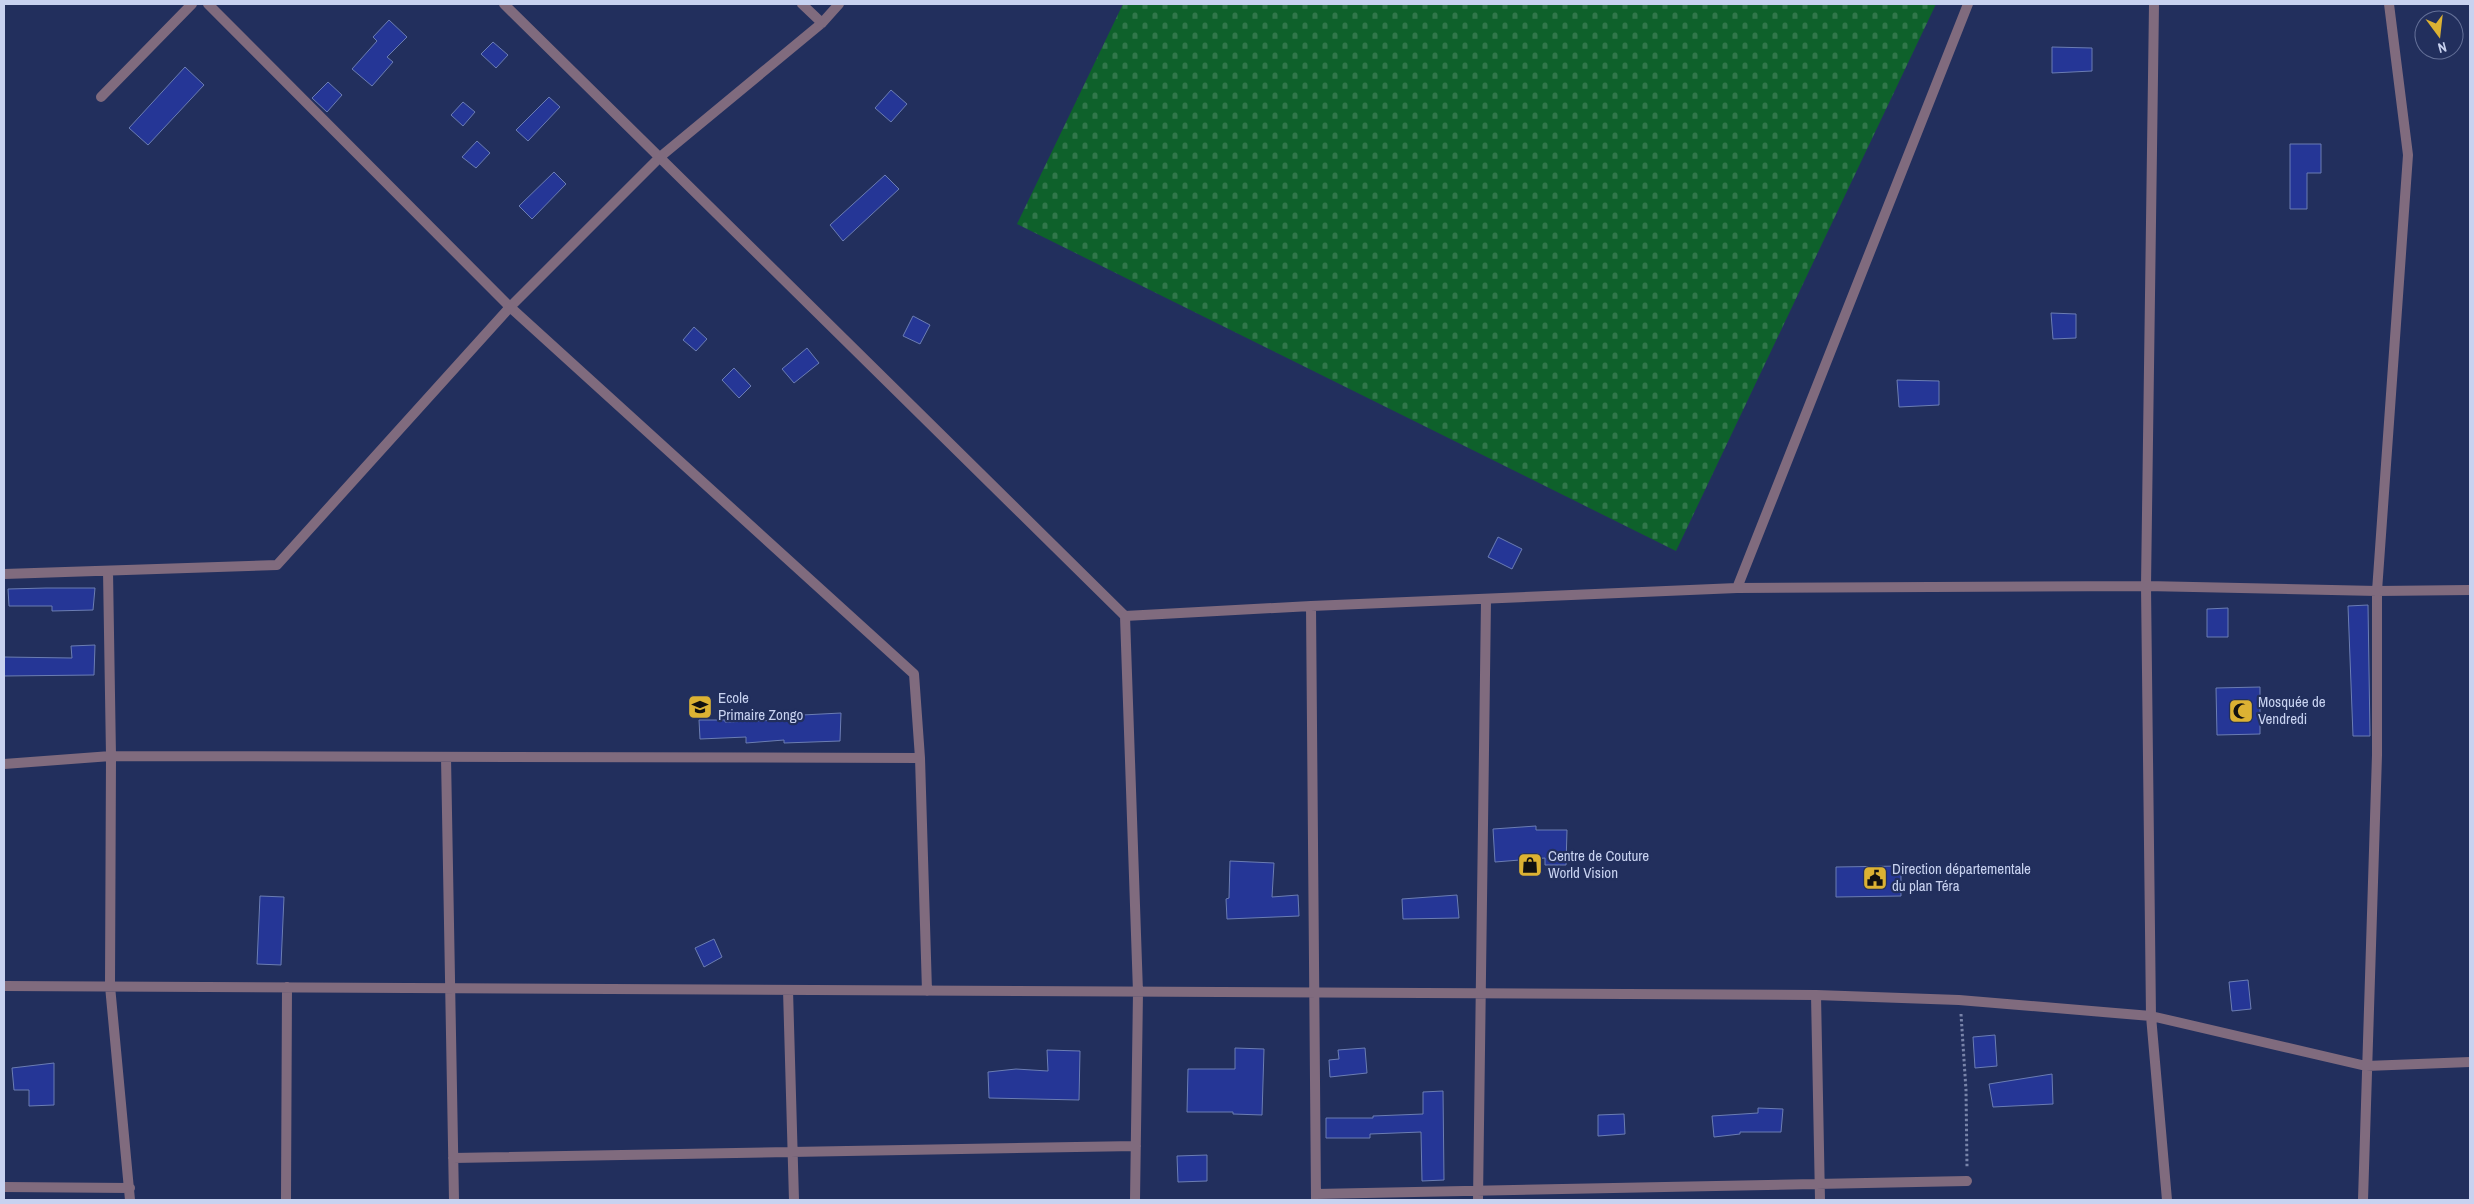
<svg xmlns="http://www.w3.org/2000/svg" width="2474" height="1204" font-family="'Archivo Narrow',sans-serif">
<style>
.cemetery{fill:url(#cemetery-stones)}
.building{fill:#253696;stroke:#6b7db3}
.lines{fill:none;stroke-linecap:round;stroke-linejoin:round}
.path{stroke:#7984aa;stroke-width:3;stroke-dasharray:2.5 2.5;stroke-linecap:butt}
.minor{stroke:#806b7e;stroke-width:10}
.labels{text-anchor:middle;stroke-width:4.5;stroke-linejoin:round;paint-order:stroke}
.poi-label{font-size:15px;fill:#c8d2f0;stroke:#222f5d;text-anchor:start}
</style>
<defs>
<pattern id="cemetery-stones" width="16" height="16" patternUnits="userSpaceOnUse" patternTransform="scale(1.25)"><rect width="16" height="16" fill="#0e612b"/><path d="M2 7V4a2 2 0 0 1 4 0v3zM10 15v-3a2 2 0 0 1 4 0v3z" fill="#30774a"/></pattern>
</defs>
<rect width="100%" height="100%" fill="#222f5d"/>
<!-- cemetery -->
<path class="cemetery" d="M 1123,4 L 1936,4 L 1676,551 L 1017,224 Z"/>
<!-- building -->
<path class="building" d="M 389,20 L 407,37 L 387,57 L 393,62 L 372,86 L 352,69 L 377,41 L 373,37 Z
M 493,42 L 508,55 L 496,68 L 481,54 Z
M 2052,47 L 2092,48 L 2092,71 L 2052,73 Z
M 185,67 L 204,85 L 148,145 L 129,128 Z
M 328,82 L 342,95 L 327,112 L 312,98 Z
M 891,90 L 907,104 L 891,122 L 875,108 Z
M 549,97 L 560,107 L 528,141 L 516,130 Z
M 463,102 L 475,112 L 463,126 L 451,115 Z
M 477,141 L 490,153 L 476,168 L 462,157 Z
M 2290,144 L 2321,144 L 2321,173 L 2307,173 L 2307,209 L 2290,209 Z
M 554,172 L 566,184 L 532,219 L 519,206 Z
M 885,175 L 899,189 L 843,241 L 830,225 Z
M 2051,313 L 2076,314 L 2076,338 L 2053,339 Z
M 913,316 L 930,325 L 920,344 L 903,336 Z
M 694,327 L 707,339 L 696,351 L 683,340 Z
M 807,348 L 819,363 L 794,383 L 782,369 Z
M 734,368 L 751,386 L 739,398 L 722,380 Z
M 1897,380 L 1939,381 L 1939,405 L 1899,407 Z
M 1498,537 L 1522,549 L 1512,569 L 1488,557 Z
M 46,588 L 95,588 L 93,610 L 52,611 L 52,606 L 9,606 L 8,589 Z
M 2368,605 L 2370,736 L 2353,736 L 2348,606 Z
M 2228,608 L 2228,637 L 2207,637 L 2207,609 Z
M 95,645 L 94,675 L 4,676 L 4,657 L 72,658 L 71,646 Z
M 2260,687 L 2260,734 L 2217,735 L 2216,688 Z
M 841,713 L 840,741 L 784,743 L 784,740 L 746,743 L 746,737 L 700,739 L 699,720 L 725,720 L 725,722 L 783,720 L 783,716 Z
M 1536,826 L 1536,830 L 1567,830 L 1566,865 L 1545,865 L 1545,858 L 1495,862 L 1493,829 Z
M 1230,861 L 1274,863 L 1272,897 L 1298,895 L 1299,916 L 1227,919 L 1226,899 L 1229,898 Z
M 1901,866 L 1901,896 L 1836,897 L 1836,867 Z
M 1457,895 L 1459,918 L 1403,919 L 1402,899 Z
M 260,896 L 284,897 L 281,965 L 257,964 Z
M 714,939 L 722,957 L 704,967 L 695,948 Z
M 2248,980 L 2251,1009 L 2232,1011 L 2229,982 Z
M 1995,1035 L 1997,1066 L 1975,1068 L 1973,1037 Z
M 1235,1048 L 1264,1049 L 1262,1115 L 1233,1114 L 1233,1112 L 1187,1112 L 1188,1069 L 1235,1069 Z
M 1365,1048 L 1367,1073 L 1330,1077 L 1329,1060 L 1339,1059 L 1338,1050 Z
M 1047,1050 L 1080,1051 L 1079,1100 L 989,1098 L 988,1072 L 1016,1069 L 1048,1071 Z
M 54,1063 L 54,1105 L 29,1106 L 29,1090 L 14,1090 L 12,1068 Z
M 2052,1074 L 2053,1104 L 1993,1107 L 1989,1084 Z
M 1443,1091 L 1444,1180 L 1422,1181 L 1421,1132 L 1370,1134 L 1370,1138 L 1326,1138 L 1326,1118 L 1373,1118 L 1373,1116 L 1423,1114 L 1423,1092 Z
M 1758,1108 L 1783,1109 L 1781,1132 L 1740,1132 L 1740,1134 L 1714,1137 L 1712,1116 L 1758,1113 Z
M 1624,1114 L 1625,1134 L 1598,1136 L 1598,1115 Z
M 1207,1155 L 1207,1181 L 1178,1182 L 1177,1156 Z"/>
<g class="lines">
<!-- path -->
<path class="path" d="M 1961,1014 L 1966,1090 L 1967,1167"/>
<!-- minor -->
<path class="minor" d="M 208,4 L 510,307 L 914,674 L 920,758 L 927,991
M 504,4 L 1125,616 L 1138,992 L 1135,1200
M 802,4 L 822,23
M 2154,4 L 2146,586 L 2151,1016 L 2167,1200
M 101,97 L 192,4
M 108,571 L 111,756 L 110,986 L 130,1200
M 4,574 L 277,565 L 510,307 L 660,157 L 822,23 L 839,4
M 1737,588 L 1968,4
M 1311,606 L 1316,1199
M 1125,616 L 1311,606 L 1737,588 L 2146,586 L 2377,591 L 2470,590
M 446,757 L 454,1200
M 4,764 L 111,756 L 920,758
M 4,986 L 1816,995 L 1959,1000 L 2151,1016 L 2366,1066 L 2470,1062
M 788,990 L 794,1200
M 1816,995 L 1820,1200
M 453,1158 L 1136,1146
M 4,1187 L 130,1188
M 1316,1194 L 1967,1181
M 286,1200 L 287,987
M 1478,1200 L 1486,600
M 2363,1200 L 2377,755 L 2377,591 L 2408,155 L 2389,4"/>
</g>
<!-- icons -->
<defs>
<symbol id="school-square" viewBox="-11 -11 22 22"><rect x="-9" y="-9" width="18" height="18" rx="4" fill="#dcb233" stroke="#222f5d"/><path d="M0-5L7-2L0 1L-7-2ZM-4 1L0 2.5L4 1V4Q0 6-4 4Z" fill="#111"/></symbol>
<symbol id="mosque-square" viewBox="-11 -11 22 22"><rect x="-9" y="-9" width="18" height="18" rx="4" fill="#dcb233" stroke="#222f5d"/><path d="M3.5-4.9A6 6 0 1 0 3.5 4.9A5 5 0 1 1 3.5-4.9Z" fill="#111"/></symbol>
<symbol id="shop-square" viewBox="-11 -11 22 22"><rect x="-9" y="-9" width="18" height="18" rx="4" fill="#dcb233" stroke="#222f5d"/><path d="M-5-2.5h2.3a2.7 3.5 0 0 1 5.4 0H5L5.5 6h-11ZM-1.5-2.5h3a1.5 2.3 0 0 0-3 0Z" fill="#111"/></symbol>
<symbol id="civic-square" viewBox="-11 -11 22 22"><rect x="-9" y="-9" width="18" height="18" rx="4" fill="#dcb233" stroke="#222f5d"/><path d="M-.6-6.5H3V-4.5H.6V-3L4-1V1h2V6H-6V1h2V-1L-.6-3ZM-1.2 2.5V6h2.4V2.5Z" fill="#111"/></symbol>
</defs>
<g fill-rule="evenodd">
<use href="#school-square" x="686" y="693" width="28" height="28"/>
<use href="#mosque-square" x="2227" y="697" width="28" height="28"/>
<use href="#shop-square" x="1516" y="851" width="28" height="28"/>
<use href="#civic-square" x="1861" y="864" width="28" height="28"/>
</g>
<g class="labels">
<!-- poi labels -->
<g class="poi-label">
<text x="718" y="703">Ecole<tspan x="718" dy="17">Primaire Zongo</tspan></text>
<text x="2258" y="707">Mosquée de<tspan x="2258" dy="17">Vendredi</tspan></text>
<text x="1548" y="861">Centre de Couture<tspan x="1548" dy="17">World Vision</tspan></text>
<text x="1892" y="874">Direction départementale<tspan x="1892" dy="17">du plan Téra</tspan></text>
</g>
</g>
<!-- border -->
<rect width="2474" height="1204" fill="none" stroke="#c8d2f0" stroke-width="10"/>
<!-- north arrow -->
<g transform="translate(2439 35) rotate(165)"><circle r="24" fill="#222f5d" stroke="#647098"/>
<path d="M0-4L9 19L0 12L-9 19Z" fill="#dcb233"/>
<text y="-8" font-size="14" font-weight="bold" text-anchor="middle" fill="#c8d2f0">N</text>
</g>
</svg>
